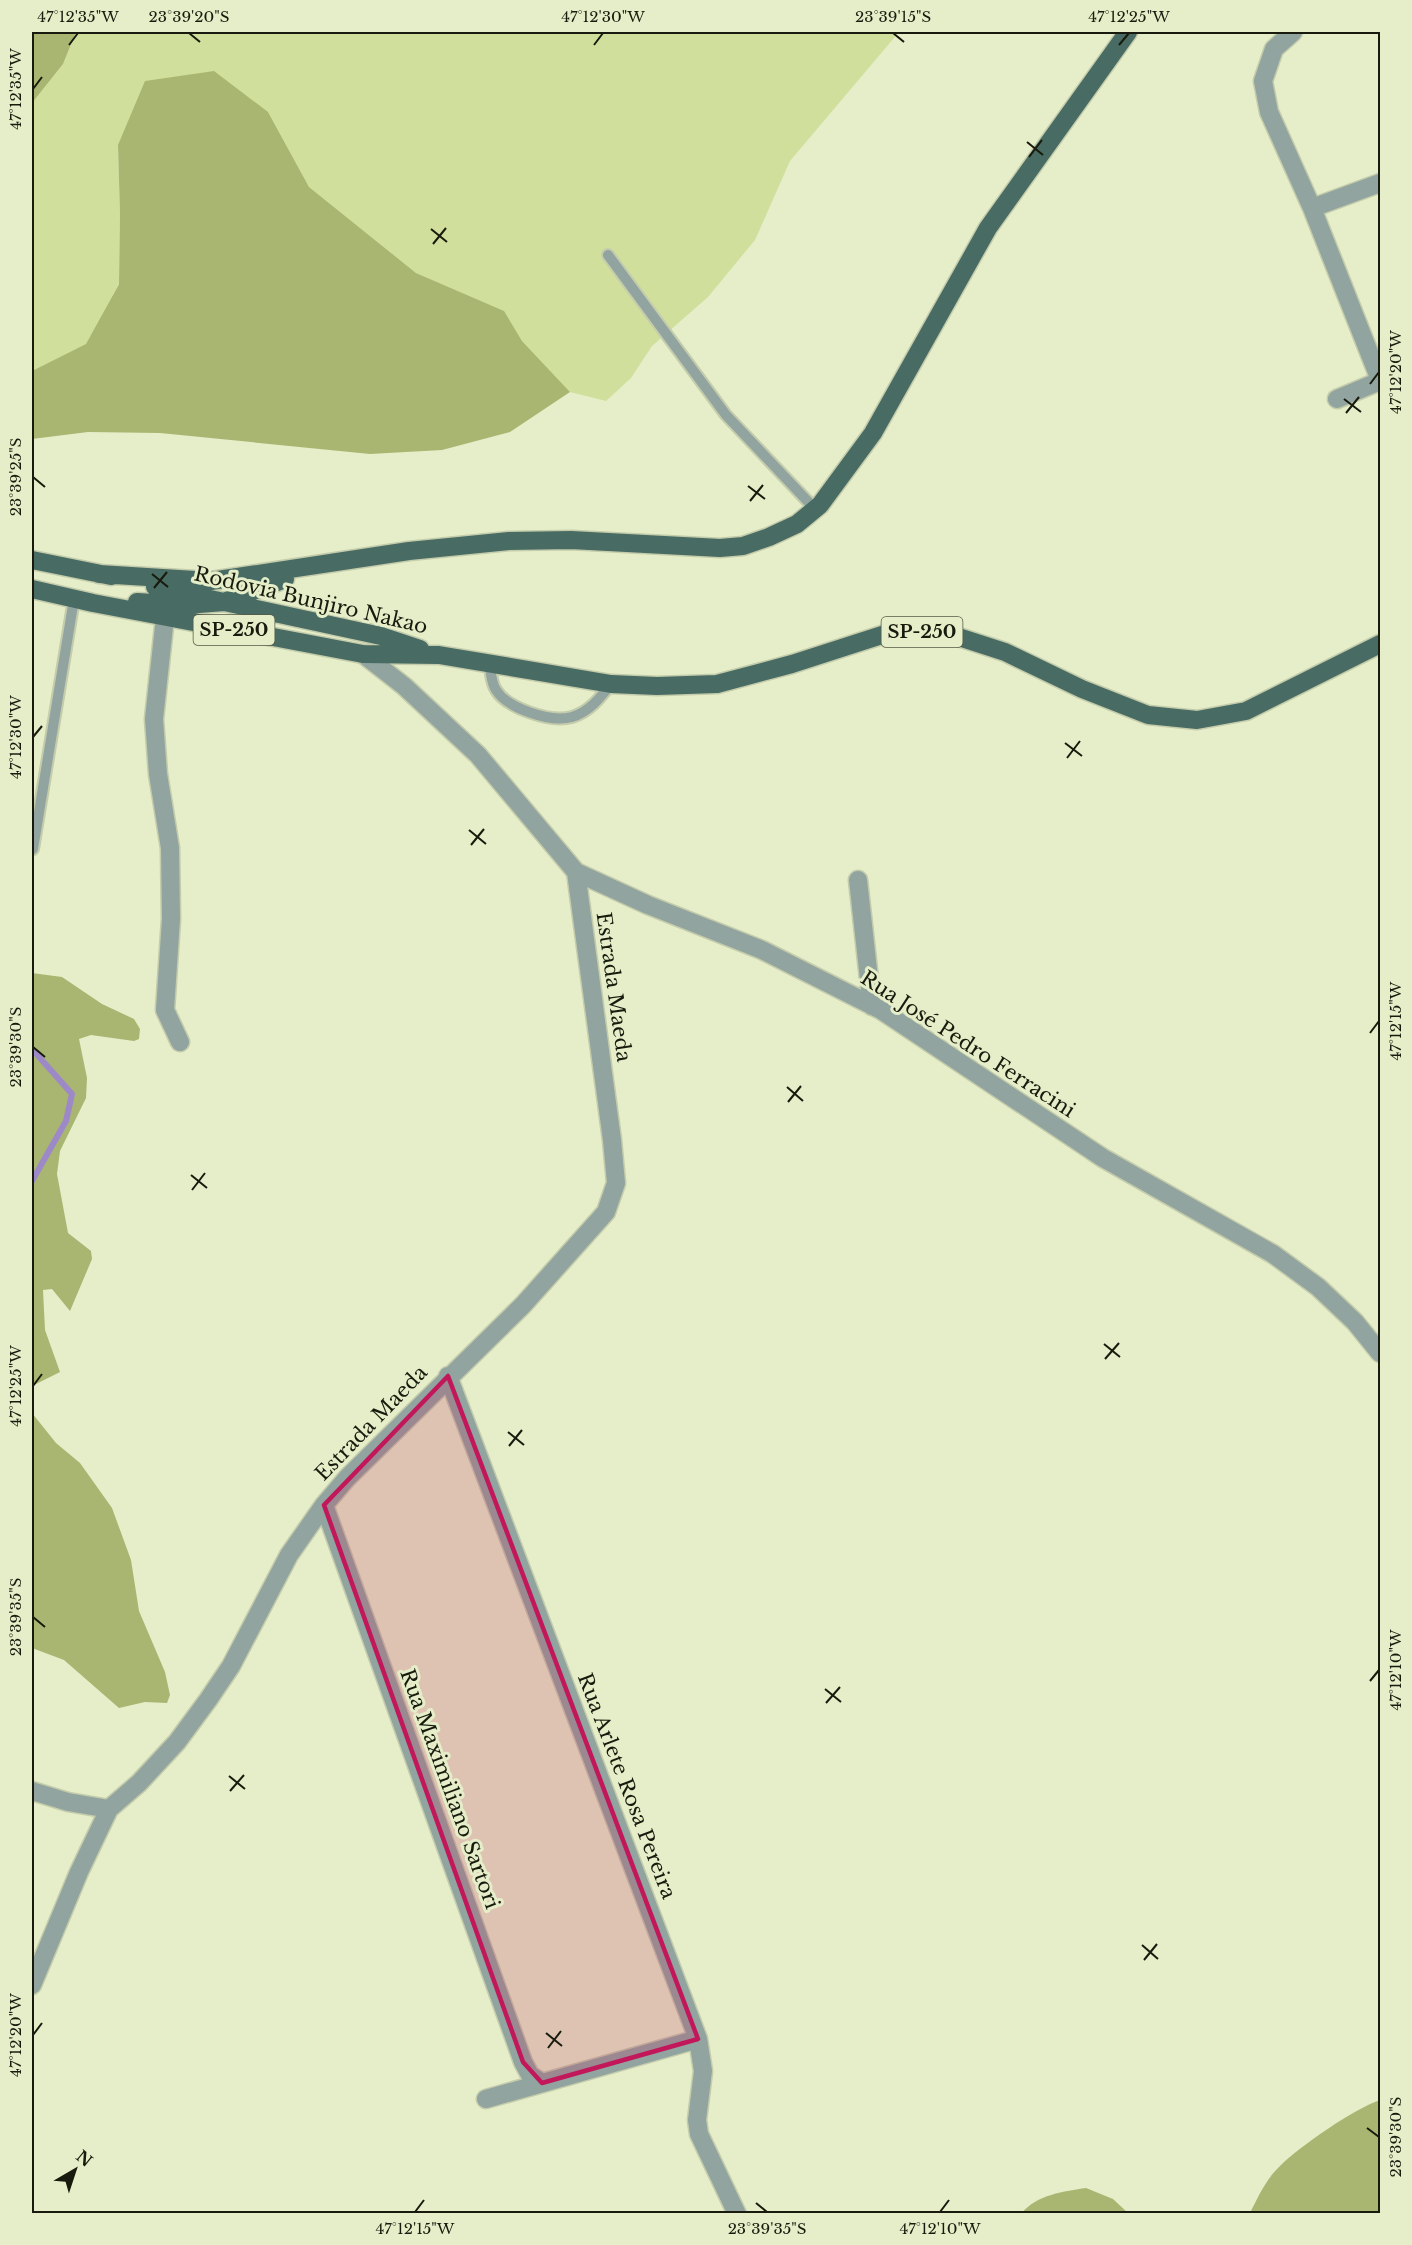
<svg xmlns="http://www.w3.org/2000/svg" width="1412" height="2245" font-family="'Libre Baskerville',serif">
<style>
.green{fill:#d1df9d}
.forest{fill:#a8b671}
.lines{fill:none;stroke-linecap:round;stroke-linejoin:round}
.stream{stroke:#9d89c8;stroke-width:6}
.service-casing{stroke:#c4ccab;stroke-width:14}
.minor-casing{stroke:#c4ccab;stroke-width:21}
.primary-casing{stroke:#c4ccab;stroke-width:21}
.service{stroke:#91a49f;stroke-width:10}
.minor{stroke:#91a49f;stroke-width:18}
.primary{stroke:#486b63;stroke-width:18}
.marked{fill:#c2185b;fill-opacity:0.2;stroke:#c2185b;stroke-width:4.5;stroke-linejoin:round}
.ticks{fill:none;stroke:#171a0c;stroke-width:2}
.labels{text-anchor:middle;stroke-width:6;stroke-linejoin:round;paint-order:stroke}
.shield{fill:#e5eec9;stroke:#555a45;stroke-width:1.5}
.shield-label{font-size:18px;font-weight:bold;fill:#171a0c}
.street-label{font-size:20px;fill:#171a0c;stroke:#e5eec9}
.neatline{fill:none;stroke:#171a0c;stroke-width:2}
.ticks-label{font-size:15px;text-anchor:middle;fill:#171a0c}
</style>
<rect width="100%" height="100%" fill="#e5eec9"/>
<!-- green -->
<path class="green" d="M 76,32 L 899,32 L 790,161 L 755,240 L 708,297 L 652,346 L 631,378 L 606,401 L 570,392 L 522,341 L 503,311 L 416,273 L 309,187 L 268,112 L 118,145 L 120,214 L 119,283 L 87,344 L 32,371 L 32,103 L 63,64 Z"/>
<!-- forest -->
<path class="forest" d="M 32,32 L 76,32 L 63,64 L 32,103 Z
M 214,71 L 268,112 L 309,187 L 416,273 L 504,311 L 522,341 L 570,392 L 510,432 L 442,450 L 370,454 L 160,433 L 88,432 L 32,439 L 32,371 L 86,344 L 119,284 L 120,214 L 118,145 L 145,81 Z
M 32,973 L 62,977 L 102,1004 L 134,1019 L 140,1029 L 139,1039 L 134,1041 L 91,1035 L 79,1039 L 87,1078 L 86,1098 L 60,1151 L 57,1174 L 68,1233 L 91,1251 L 92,1259 L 70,1311 L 52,1289 L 43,1290 L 45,1330 L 60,1372 L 32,1386 Z
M 32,1413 L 56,1443 L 80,1463 L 112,1508 L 131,1560 L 139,1611 L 165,1672 L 170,1695 L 167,1703 L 145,1702 L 119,1708 L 64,1660 L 32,1648 Z
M 1380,2100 L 1380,2213 L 1250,2213 C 1258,2197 1266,2179 1280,2166 C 1300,2146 1354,2109 1380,2100 Z
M 1086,2188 L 1113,2199 L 1128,2213 L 1022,2213 C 1036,2195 1065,2191 1086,2188 Z"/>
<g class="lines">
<!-- stream -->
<path class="stream" d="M 32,1049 L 72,1094 L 66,1121 L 32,1181"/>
<defs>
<path id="service" d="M 608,255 L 726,415 L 815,509
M 489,663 C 491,671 491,683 496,690 C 507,708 550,723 572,717 C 589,712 600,698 611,684
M 33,849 L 74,599"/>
<path id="minor" d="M 1293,32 L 1274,49 L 1263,81 L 1269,112 L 1312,208 L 1380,380
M 1312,208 L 1380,183
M 1337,399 L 1380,381
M 165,617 L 154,719 L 158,774 L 170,848 L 171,919 L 165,1010 L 180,1042
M 363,654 L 404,686 L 478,755 L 576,872 L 648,905 L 762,950 L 881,1010 L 1103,1158 L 1273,1254 L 1318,1287 L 1355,1322 L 1380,1353
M 858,880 L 872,1006
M 448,1376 L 698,2039 L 703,2071 L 697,2120 L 699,2134 L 737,2214
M 324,1505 L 523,2062 L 530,2075 L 542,2083
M 32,1791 L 68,1802 L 109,1809
M 32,1985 L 79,1872 L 109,1809 L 139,1783 L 177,1742 L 208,1700 L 231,1666 L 289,1555 L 324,1505 L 347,1478 L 523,1305 L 606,1212 L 616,1183 L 612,1140 L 576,872
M 486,2099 L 698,2039"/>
<path id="primary" d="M 32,560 L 111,576
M 99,574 L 211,581 L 409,551 L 509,541 L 571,540 L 720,548 L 743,546 L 769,537 L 797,524 L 820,505 L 873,433 L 988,228 L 1128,32
M 155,587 L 381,636 L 420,649
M 32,589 L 93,603 L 363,654 L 439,655 L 611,684 L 657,686 L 717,684 L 792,664 L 885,634 L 940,631 L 1005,652 L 1082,689 L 1148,715 L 1197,720 L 1246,711 L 1380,644
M 137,602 L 187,605 L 224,602 L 285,579"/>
</defs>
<!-- service casing -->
<use href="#service" class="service-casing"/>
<!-- minor casing -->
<use href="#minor" class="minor-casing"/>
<!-- primary casing -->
<use href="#primary" class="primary-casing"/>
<!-- service -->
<use href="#service" class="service"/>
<!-- minor -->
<use href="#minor" class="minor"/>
<!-- primary -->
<use href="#primary" class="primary"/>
</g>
<!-- marked area -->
<path class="marked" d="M 448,1376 L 698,2039 L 542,2083 L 523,2062 L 324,1505 Z"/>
<!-- ticks -->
<path class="ticks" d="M 189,33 L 200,42M 893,33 L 904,42M 69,45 L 78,33M 594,45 L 603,33M 1119,45 L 1129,33M 33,89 L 42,77M 1027,142 L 1043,155M 1029,157 L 1042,140M 431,229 L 447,242M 433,244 L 446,228M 1370,384 L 1379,372M 1344,399 L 1361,412M 1346,413 L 1359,397M 33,477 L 45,487M 748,486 L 765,499M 750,501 L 763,485M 152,574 L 168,587M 154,588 L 167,572M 33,737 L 42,726M 1065,743 L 1082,756M 1067,758 L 1080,741M 469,830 L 486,844M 471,845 L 484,829M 1370,1033 L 1379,1021M 33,1047 L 45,1057M 787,1087 L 803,1101M 788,1102 L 801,1086M 191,1175 L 207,1188M 192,1190 L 205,1173M 1104,1344 L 1120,1357M 1105,1359 L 1119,1343M 33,1386 L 42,1374M 508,1432 L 524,1445M 509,1446 L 522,1430M 33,1617 L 45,1627M 1370,1681 L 1379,1670M 825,1689 L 841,1702M 826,1703 L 840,1687M 229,1776 L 245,1789M 230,1791 L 244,1775M 1142,1945 L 1158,1959M 1144,1960 L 1157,1944M 546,2033 L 562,2046M 33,2035 L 42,2023M 548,2048 L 561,2031M 1367,2128 L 1379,2137M 756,2203 L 767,2212M 415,2212 L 424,2200M 940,2212 L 949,2200"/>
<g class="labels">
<!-- shield labels -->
<g class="shield">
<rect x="193.5" y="615" width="81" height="30" rx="4.5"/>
<rect x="881.5" y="617" width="81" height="30" rx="4.5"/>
</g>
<g class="shield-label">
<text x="234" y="636">SP-250</text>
<text x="922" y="638">SP-250</text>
</g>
<!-- street labels -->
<g class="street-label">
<text transform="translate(311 600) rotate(13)" y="7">Rodovia Bunjiro Nakao</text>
<text transform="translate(614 987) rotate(82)" y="7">Estrada Maeda</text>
<text transform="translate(968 1044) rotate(33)" y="7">Rua José Pedro Ferracini</text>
<text transform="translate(371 1423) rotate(-46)" y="7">Estrada Maeda</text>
<text transform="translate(627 1786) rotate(69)" y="7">Rua Arlete Rosa Pereira</text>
<text transform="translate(450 1789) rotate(70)" y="7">Rua Maximiliano Sartori</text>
</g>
</g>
<!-- border -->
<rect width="1412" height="2245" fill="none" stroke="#e5eec9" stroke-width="66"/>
<!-- north arrow -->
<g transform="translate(75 2170) rotate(39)" stroke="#e5eec9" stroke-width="4.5" paint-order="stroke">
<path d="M0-4.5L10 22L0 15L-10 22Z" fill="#171a0c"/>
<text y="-9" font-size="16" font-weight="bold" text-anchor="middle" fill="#171a0c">N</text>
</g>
<rect x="33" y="33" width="1346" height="2179" class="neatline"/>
<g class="ticks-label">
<text x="78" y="22">47°12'35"W</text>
<text x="189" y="22">23°39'20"S</text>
<text x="603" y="22">47°12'30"W</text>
<text x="893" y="22">23°39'15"S</text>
<text x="1129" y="22">47°12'25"W</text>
<text transform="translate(16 89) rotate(-90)" y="5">47°12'35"W</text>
<text transform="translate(1396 372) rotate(-90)" y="5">47°12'20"W</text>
<text transform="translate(16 477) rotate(-90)" y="5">23°39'25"S</text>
<text transform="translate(16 737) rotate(-90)" y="5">47°12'30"W</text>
<text transform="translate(1396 1021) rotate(-90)" y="5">47°12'15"W</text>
<text transform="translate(16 1047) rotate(-90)" y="5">23°39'30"S</text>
<text transform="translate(16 1386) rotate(-90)" y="5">47°12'25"W</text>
<text transform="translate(16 1617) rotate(-90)" y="5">23°39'35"S</text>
<text transform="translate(1396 1670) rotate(-90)" y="5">47°12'10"W</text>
<text transform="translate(16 2035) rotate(-90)" y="5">47°12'20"W</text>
<text transform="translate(1396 2137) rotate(-90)" y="5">23°39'30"S</text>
<text x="415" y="2234">47°12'15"W</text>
<text x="767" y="2234">23°39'35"S</text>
<text x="940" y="2234">47°12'10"W</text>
</g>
</svg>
